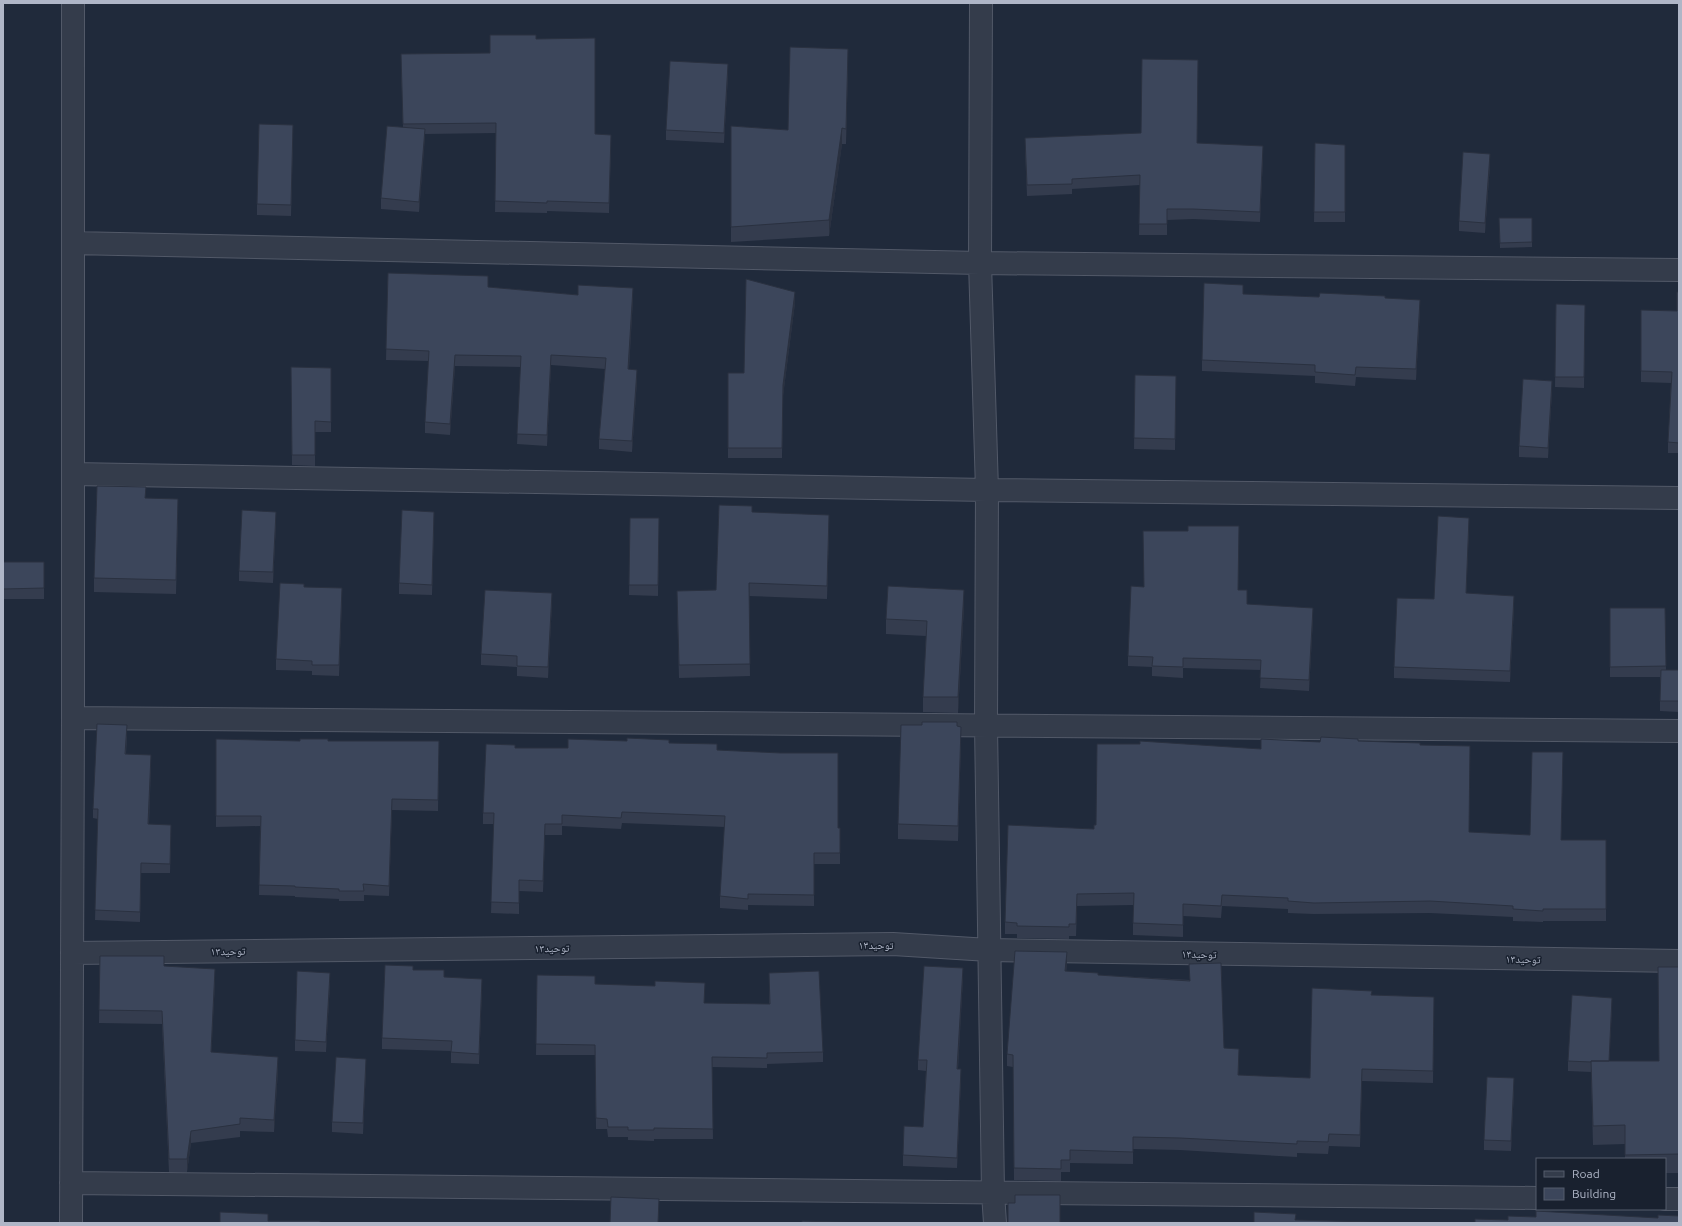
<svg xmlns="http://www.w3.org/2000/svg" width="1682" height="1226" font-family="Ubuntu,'Noto Naskh Arabic',sans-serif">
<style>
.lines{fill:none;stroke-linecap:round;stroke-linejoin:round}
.minor-casing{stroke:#525968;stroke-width:24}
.minor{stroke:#343c4b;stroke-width:22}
.wall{fill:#343c4e}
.shaded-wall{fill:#2a3140}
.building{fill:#3c465b;stroke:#2a3140}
.labels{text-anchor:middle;stroke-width:3;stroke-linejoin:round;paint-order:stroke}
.street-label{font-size:11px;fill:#afb6c7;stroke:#19212f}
</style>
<rect width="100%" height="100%" fill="#202a3b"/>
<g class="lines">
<defs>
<path id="minor" d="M 981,3 L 980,263 L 987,490 L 986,725 L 993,1193 L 995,1223
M 73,243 L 980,263 L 1679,270
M 73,474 L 987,490 L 1679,498
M 73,718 L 1679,731
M 72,953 L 893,944 L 989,950 L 1679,961
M 71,1183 L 1537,1198
M 1665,1199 L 1679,1199
M 71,1223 L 73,718 L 73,3"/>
</defs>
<!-- minor casing -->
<use href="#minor" class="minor-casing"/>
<!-- minor -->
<use href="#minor" class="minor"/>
</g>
<!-- wall -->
<path class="wall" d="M 536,39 L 595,134 L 611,145 L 609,213 L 547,211 L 547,213 L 495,212 L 496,133 L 425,134 L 419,212 L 381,209 L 381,198 L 403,127 L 401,65 L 490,53 Z
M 848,64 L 846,144 L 842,144 L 829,236 L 731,242 L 731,126 L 788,130 Z
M 728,75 L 724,143 L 666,140 L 666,130 Z
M 293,136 L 291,216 L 257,215 L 257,204 Z
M 1197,143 L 1263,156 L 1260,222 L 1193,219 L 1167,220 L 1167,235 L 1139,235 L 1140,185 L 1072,189 L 1072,194 L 1027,196 L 1025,148 Z
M 1315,143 L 1345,145 L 1345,222 L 1314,222 Z
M 1490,164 L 1485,233 L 1459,231 L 1459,221 Z
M 1499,218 L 1532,218 L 1532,247 L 1500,248 Z
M 388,273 L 488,287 L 578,295 L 633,298 L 629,369 L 637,380 L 632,452 L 599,449 L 599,439 L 605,369 L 551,365 L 547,446 L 517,444 L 521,367 L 455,366 L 450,435 L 425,433 L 425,422 L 429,361 L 386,360 Z
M 1679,292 L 1679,453 L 1668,453 L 1668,442 L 1671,383 L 1641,382 L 1641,310 L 1677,311 Z
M 1243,294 L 1319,297 L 1385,298 L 1420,310 L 1416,380 L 1356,377 L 1355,386 L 1315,383 L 1315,376 L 1202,371 L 1202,360 Z
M 795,303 L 783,396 L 782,458 L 728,458 L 728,373 L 744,373 Z
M 1556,304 L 1585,305 L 1584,388 L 1555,387 Z
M 291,367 L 331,368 L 331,432 L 315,432 L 315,466 L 292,465 Z
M 1135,375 L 1176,376 L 1175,450 L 1134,449 Z
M 1552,391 L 1548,458 L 1519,457 L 1519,446 Z
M 752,512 L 829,527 L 827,599 L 749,596 L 750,676 L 679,678 L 677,604 L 716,590 Z
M 178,513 L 176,594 L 94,592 L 94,578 Z
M 630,518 L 659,518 L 658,596 L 629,595 Z
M 276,522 L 273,583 L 239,581 L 239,571 Z
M 434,522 L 432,595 L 399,594 L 399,583 Z
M 1469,528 L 1466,593 L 1514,607 L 1510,682 L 1394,678 L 1394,667 L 1434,599 Z
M 1188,531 L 1238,590 L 1247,604 L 1313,618 L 1309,691 L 1260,688 L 1261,670 L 1183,668 L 1183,678 L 1152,676 L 1152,667 L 1128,666 L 1128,656 L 1144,587 Z
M 3,562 L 44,562 L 44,599 L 3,599 Z
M 304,587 L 342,599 L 339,676 L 312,675 L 312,671 L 276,670 L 276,659 Z
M 552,603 L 548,678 L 517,676 L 517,667 L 481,665 L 481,654 Z
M 964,606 L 958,713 L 923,712 L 923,697 L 926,636 L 886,634 L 886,619 Z
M 1610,608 L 1665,608 L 1666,670 L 1679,670 L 1679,712 L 1660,711 L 1660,677 L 1610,677 Z
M 957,727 L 961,742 L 958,841 L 898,839 L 898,824 Z
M 127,735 L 126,754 L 151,765 L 149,824 L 171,835 L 170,873 L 141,873 L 140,922 L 95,920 L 98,819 L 93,818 L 93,809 Z
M 216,739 L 300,741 L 439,741 L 438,811 L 392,810 L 389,896 L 364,895 L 364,901 L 339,901 L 339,899 L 295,897 L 295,896 L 259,895 L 260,826 L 216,827 Z
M 1358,741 L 1420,745 L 1469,832 L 1530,835 L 1563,764 L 1561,840 L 1606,840 L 1606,921 L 1543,921 L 1543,922 L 1513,921 L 1513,917 L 1430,913 L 1314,914 L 1288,913 L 1288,909 L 1222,906 L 1221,918 L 1183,916 L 1183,937 L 1133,935 L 1133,905 L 1077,906 L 1076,936 L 1069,936 L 1069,939 L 1017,938 L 1017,934 L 1005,934 L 1005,922 L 1094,829 L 1096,825 L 1261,749 L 1320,742 Z
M 669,743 L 717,750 L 838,828 L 840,828 L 840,864 L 814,864 L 814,906 L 748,905 L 748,910 L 720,908 L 720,896 L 725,827 L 622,823 L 621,829 L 562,826 L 562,835 L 545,835 L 543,892 L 519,891 L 519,914 L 491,913 L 494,824 L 483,824 L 483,813 L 515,748 L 568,748 Z
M 100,956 L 164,966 L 215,982 L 211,1052 L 278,1069 L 274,1132 L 240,1131 L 240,1137 L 191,1143 L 187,1172 L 169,1172 L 162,1024 L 99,1023 Z
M 1067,964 L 1066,972 L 1098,975 L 1190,980 L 1189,964 L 1224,1048 L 1239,1061 L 1238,1075 L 1310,1078 L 1372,995 L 1434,997 L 1433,1083 L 1362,1081 L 1360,1147 L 1329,1146 L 1328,1154 L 1297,1153 L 1297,1157 L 1180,1150 L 1133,1149 L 1133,1164 L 1070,1163 L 1070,1172 L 1061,1172 L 1061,1181 L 1014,1180 L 1013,1067 L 1007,1066 L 1007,1054 Z
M 1679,967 L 1679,1173 L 1665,1173 L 1665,1159 L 1625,1159 L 1625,1144 L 1593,1145 L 1591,1072 L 1568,1071 L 1568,1061 L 1612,1008 L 1609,1061 L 1659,1061 Z
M 413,970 L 444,977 L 482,989 L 479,1064 L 451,1063 L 451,1051 L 382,1049 L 382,1038 Z
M 769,973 L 823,1052 L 823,1062 L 767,1064 L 767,1068 L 712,1067 L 713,1139 L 654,1139 L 654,1141 L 628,1140 L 628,1137 L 608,1137 L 607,1129 L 596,1129 L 595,1055 L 536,1055 L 537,975 L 705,1003 L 769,1004 Z
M 963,978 L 958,1069 L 961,1080 L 957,1168 L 903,1166 L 903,1155 L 923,1127 L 926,1071 L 918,1070 L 918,1060 Z
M 330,983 L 326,1052 L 295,1051 L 295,1040 Z
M 366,1069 L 363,1134 L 332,1132 L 332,1122 Z
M 1514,1089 L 1511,1151 L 1484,1150 L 1484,1140 Z"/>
<!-- shaded-wall -->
<path class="shaded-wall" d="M 848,49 L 848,64 L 846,144 L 846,129 Z
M 728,64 L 728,75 L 724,143 L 724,133 Z
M 842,128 L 842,144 L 829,236 L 829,220 Z
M 425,129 L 425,139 L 419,212 L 419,202 Z
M 1263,146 L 1263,156 L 1260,222 L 1260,212 Z
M 1490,154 L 1490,164 L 1485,233 L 1485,223 Z
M 633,288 L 633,298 L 628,379 L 628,369 Z
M 795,292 L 795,303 L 783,396 L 782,458 L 783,385 Z
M 1420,300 L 1420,310 L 1416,380 L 1416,369 Z
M 455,355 L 455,366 L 450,435 L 450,424 Z
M 551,355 L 551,365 L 547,446 L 547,435 Z
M 637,370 L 637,380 L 632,452 L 632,441 Z
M 1552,381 L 1552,391 L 1548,458 L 1548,448 Z
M 276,512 L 276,522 L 273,583 L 273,572 Z
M 434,512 L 434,522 L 432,595 L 432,585 Z
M 829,515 L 829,527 L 827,599 L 827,586 Z
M 1469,518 L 1469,528 L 1466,603 L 1466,593 Z
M 342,588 L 342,599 L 339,676 L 339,665 Z
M 964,590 L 964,606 L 958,713 L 958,697 Z
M 552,593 L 552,603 L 548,678 L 548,667 Z
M 1514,596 L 1514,607 L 1510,682 L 1510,671 Z
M 1313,608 L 1313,618 L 1309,691 L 1309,680 Z
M 961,727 L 961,742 L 958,841 L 958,826 Z
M 151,755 L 151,765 L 148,834 L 148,824 Z
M 392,799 L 392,810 L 389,896 L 389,886 Z
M 545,824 L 545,835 L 543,892 L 543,881 Z
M 1067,952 L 1067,964 L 1065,984 L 1065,971 Z
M 963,968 L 963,978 L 957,1079 L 957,1069 Z
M 215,969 L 215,982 L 211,1065 L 211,1052 Z
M 330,973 L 330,983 L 326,1052 L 326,1042 Z
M 482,979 L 482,989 L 479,1064 L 479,1054 Z
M 1612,998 L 1612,1008 L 1609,1073 L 1609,1063 Z
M 1239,1049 L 1239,1061 L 1238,1087 L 1238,1075 Z
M 278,1057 L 278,1069 L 274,1132 L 274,1120 Z
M 366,1059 L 366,1069 L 363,1134 L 363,1123 Z
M 961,1069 L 961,1080 L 957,1168 L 957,1158 Z
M 1362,1069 L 1362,1081 L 1360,1147 L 1360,1135 Z
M 1514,1078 L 1514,1089 L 1511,1151 L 1511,1141 Z
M 191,1131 L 191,1143 L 187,1172 L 187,1159 Z"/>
<!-- building -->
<path class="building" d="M 490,35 L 536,35 L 536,39 L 595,38 L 595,134 L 611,135 L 609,203 L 547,201 L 547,203 L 495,201 L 496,123 L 403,124 L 401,54 L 490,53 Z
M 790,47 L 848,49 L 846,129 L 842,128 L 829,220 L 731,227 L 731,126 L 788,130 Z
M 1142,59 L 1198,60 L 1197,143 L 1263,146 L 1260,212 L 1193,209 L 1167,209 L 1167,224 L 1139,224 L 1140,175 L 1072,179 L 1072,184 L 1027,185 L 1025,138 L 1141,133 Z
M 670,61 L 728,64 L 724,133 L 666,130 Z
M 259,124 L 293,125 L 291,205 L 257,204 Z
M 387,126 L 425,129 L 419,202 L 381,198 Z
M 1315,143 L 1345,145 L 1345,212 L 1314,212 Z
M 1463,152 L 1490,154 L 1485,223 L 1459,221 Z
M 1499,218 L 1532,218 L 1532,242 L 1500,243 Z
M 388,273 L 488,276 L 488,287 L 578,295 L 578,285 L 633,288 L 628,369 L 637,370 L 632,441 L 599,439 L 606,358 L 551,355 L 547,435 L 517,434 L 521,356 L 455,355 L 450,424 L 425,422 L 429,351 L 386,349 Z
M 746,279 L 795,292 L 783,385 L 782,448 L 728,448 L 728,373 L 744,373 Z
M 1204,283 L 1243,285 L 1243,294 L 1319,297 L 1320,293 L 1385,296 L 1385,298 L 1420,300 L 1416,369 L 1356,367 L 1355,375 L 1315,372 L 1315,365 L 1202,360 Z
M 1677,292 L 1679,292 L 1679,443 L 1668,442 L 1672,372 L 1641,371 L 1641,310 L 1677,311 Z
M 1556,304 L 1585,305 L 1584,377 L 1555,377 Z
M 291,367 L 331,368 L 331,422 L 315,421 L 315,455 L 292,455 Z
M 1135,375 L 1176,376 L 1175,439 L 1134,438 Z
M 1523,379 L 1552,381 L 1548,448 L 1519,446 Z
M 97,486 L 146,487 L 145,498 L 178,499 L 176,580 L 94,578 Z
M 719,505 L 752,506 L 752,512 L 829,515 L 827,586 L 749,583 L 750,664 L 679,665 L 677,591 L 716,590 Z
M 242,510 L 276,512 L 273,572 L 239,571 Z
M 402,510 L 434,512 L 432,585 L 399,583 Z
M 1438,516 L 1469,518 L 1466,593 L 1514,596 L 1510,671 L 1394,667 L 1397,598 L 1434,599 Z
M 630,518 L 659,518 L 658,585 L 629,585 Z
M 1188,526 L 1239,526 L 1238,590 L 1247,590 L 1247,604 L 1313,608 L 1309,680 L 1260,678 L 1261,660 L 1183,658 L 1183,667 L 1152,666 L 1153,657 L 1128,656 L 1131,586 L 1144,587 L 1143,531 L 1188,531 Z
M 3,562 L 44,562 L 44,588 L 3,589 Z
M 280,583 L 304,584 L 304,587 L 342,588 L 339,665 L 312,665 L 312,661 L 276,659 Z
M 888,586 L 964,590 L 958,697 L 923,697 L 927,621 L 886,619 Z
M 485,590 L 552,593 L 548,667 L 517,666 L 517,656 L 481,654 Z
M 1610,608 L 1665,608 L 1666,666 L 1610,667 Z
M 1661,670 L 1679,670 L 1679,701 L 1660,701 Z
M 922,722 L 957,722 L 957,726 L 961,727 L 958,826 L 898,824 L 901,725 L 922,725 Z
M 97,724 L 127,725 L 125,754 L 151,755 L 148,824 L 171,825 L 170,864 L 141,863 L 140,912 L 95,910 L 98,809 L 93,809 Z
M 1321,737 L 1358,739 L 1358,741 L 1420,743 L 1420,745 L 1470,746 L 1469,832 L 1530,835 L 1532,752 L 1563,752 L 1561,840 L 1606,840 L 1606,909 L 1543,909 L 1543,911 L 1513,909 L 1513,906 L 1430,901 L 1314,903 L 1288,901 L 1288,898 L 1222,895 L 1221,906 L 1183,904 L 1183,925 L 1133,923 L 1134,893 L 1077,894 L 1076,924 L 1069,924 L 1069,927 L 1017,926 L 1017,923 L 1005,922 L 1008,825 L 1094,829 L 1094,825 L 1096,825 L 1097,744 L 1140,744 L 1140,741 L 1261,749 L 1261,739 L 1320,742 Z
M 627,738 L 669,740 L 669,743 L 717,744 L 717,750 L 781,753 L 838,753 L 838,828 L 840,828 L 840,853 L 814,853 L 814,895 L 748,894 L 748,899 L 720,896 L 725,816 L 622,812 L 621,818 L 562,815 L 562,824 L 545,824 L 543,881 L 519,880 L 519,903 L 491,902 L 494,813 L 483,813 L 486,744 L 515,745 L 515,748 L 568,748 L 568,739 L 627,741 Z
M 216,739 L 300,741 L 300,739 L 328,739 L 328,741 L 439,741 L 438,800 L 392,799 L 389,886 L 363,884 L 364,891 L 339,891 L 339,889 L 295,887 L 295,886 L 259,885 L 261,816 L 216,816 Z
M 1015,951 L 1067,952 L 1065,971 L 1098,973 L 1098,975 L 1190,981 L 1189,964 L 1221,963 L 1224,1048 L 1239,1049 L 1238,1075 L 1310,1078 L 1312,988 L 1372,991 L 1371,995 L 1434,997 L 1433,1071 L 1362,1069 L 1360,1135 L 1329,1134 L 1328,1142 L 1297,1141 L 1297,1144 L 1180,1138 L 1133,1137 L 1133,1152 L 1070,1150 L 1070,1160 L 1061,1160 L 1061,1169 L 1014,1168 L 1013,1055 L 1007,1054 Z
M 100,956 L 164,956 L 164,966 L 215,969 L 211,1052 L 278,1057 L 274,1120 L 240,1118 L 240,1124 L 191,1131 L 187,1159 L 169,1159 L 162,1011 L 99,1010 Z
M 385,965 L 413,966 L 413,970 L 444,970 L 444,977 L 482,979 L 479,1054 L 451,1052 L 452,1041 L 382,1038 Z
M 924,966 L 963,968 L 957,1069 L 961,1069 L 957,1158 L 903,1155 L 904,1126 L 923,1127 L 927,1060 L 918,1060 Z
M 1658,967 L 1679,967 L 1679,1154 L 1625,1155 L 1625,1125 L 1593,1126 L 1591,1061 L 1659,1061 Z
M 297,971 L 330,973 L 326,1042 L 295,1040 Z
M 819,971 L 823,1052 L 767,1053 L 767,1058 L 712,1057 L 713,1129 L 654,1128 L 654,1130 L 628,1130 L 628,1127 L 608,1127 L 607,1119 L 596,1118 L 595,1045 L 536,1044 L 537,975 L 595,976 L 595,984 L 655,986 L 655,981 L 705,983 L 704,1003 L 770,1004 L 769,973 Z
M 1572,995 L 1612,998 L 1609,1061 L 1591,1061 L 1591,1062 L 1568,1061 Z
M 336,1057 L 366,1059 L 363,1123 L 332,1122 Z
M 1487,1077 L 1514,1078 L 1511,1141 L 1484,1140 Z
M 1015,1195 L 1060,1195 L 1060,1223 L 1008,1223 L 1008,1203 L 1015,1203 Z
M 611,1197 L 659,1199 L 658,1223 L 610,1223 Z
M 1536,1211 L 1658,1218 L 1658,1215 L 1679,1216 L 1679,1223 L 1475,1223 L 1475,1219 L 1508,1220 L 1508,1216 L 1536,1217 Z
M 220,1212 L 268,1214 L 268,1221 L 320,1221 L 320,1223 L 220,1223 Z
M 1254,1212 L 1296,1214 L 1295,1220 L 1408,1223 L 1254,1223 Z
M 802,1221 L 868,1223 L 802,1223 Z
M 1130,1222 L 1190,1222 L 1190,1223 L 1130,1223 Z"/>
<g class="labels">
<!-- street labels -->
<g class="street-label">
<text x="876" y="949">توحید۱۳</text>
<text transform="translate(552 948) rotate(-1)" y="4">توحید۱۳</text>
<text transform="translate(228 951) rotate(-1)" y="4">توحید۱۳</text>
<text transform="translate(1199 954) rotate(1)" y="4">توحید۱۳</text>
<text transform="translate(1523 959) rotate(1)" y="4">توحید۱۳</text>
</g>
</g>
<!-- border -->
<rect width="1682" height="1226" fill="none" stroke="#afb6c7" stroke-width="8"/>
<!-- legend -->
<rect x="1536" y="1158" width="130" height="52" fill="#19212f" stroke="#555d6c"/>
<rect x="1544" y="1171" width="20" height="6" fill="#343c4b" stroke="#555d6c"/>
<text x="1572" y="1178" font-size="12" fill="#afb6c7">Road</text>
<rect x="1544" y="1188" width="20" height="12" fill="#3c465b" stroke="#555d6c"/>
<text x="1572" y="1198" font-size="12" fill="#afb6c7">Building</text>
</svg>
